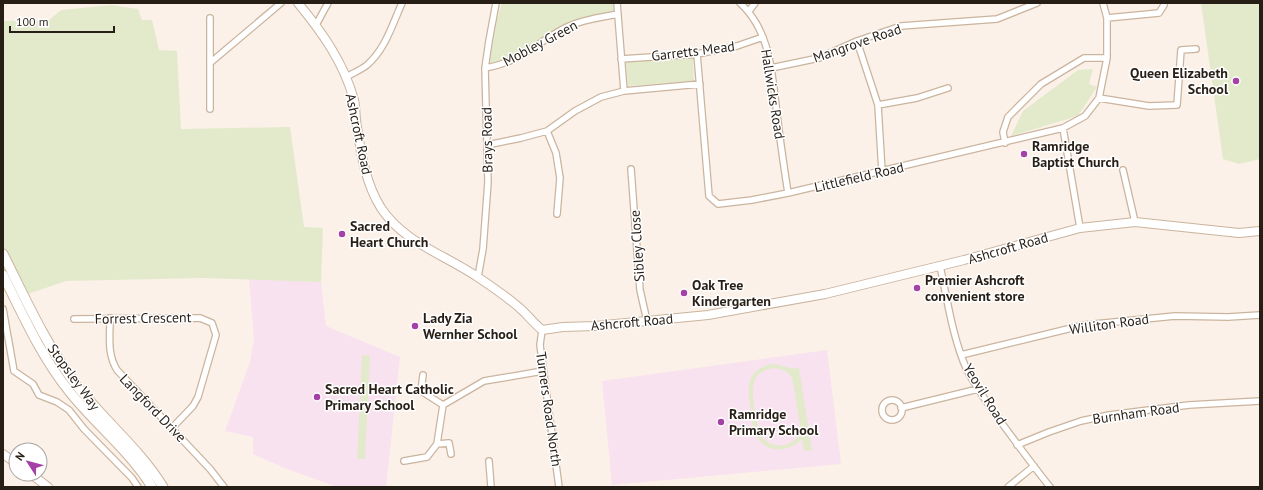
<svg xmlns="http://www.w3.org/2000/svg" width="1263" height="490" font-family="'PT Sans',sans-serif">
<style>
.education{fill:#f8e2ef}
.green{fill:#e3eacb;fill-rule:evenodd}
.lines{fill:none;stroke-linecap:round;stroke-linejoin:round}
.street-casing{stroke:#cbb49e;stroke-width:8}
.secondary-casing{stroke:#cbb49e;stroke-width:10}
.primary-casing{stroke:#cbb49e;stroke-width:11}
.street{stroke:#fff;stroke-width:5.5}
.secondary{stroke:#fff;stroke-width:8}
.primary{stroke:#fff;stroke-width:9}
.poi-dot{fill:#a440a6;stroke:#fff;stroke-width:1.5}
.labels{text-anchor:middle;stroke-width:3;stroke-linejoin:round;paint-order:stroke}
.street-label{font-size:14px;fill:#271e16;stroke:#fff}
.poi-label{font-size:14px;font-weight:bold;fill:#271e16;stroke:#fff;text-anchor:start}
</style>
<rect width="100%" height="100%" fill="#fbf1e8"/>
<!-- education -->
<path class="education" d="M 249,279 L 321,282 L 326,326 L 400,357 L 386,487 L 337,487 L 287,469 L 253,454 L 253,437 L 225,431 L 250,362 L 254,339 Z
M 827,350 L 841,464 L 612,485 L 602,381 Z"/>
<!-- green -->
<path class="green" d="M 502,3 L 613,3 L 614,11 C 594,15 576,20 558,29 C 532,42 519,60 489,64 L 497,19 Z
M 1201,3 L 1260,3 L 1260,159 L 1239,164 L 1223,159 Z
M 111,5 L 138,9 L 142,20 L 152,20 L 159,50 L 177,51 L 181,129 L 290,127 L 304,227 L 323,228 L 321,282 L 202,278 L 66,281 L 28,294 L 3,246 L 3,21 L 49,20 L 61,10 Z
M 693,58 L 694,81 L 628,86 L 626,62 Z
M 1093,69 L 1089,84 L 1097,87 L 1078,116 L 1011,136 L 1023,111 L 1078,70 Z
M 362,355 L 370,356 L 365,459 L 357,459 Z
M 771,364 C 783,364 788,370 799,368 L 812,450 L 804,451 L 802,439 C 789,453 765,454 756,435 C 752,427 752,419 751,411 C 747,390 745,370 771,364 ZM 774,368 L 785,371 L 792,377 L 801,431 C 794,448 771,451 761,435 C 757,429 757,419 755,412 C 752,392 748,372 774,368 Z"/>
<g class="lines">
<defs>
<path id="street" d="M 617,3 L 624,91
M 740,3 C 771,31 772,75 777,114 C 780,140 784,167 788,193
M 749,11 L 755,3
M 210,18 L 210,109
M 1107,18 L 1159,13 L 1164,5 L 1164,3
M 316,25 L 328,3
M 857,41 L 878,105 L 882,172
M 697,54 L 709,196 L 718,204 L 752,200 L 788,193 L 1063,128 L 1085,116 L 1099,98 L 1107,58
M 621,59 L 697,54 L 737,46 L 763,37
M 210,63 L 281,3
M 485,68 C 516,63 531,48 556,33 C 575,21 596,18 618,14
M 771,68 L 819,58 L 857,41 L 901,26 L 997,19 L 1037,3
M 346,77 C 353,73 361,70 367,65 C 385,50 393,23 402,3
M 1099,98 L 1149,106 L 1177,105 L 1181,50 L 1196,49
M 878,105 L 917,98 L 948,88
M 1063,128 L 1080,228
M 547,131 L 556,153 L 560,178 L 557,214
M 1005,143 L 1003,132 L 1008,117 L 1041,84 L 1084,58 L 1107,58 L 1107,18 L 1103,3
M 487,145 L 521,138 L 547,131 L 575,111 L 601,97 L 624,91 L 700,84
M 631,169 L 640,290 L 647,321
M 1123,170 L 1135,222
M 940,266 C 947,298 953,340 967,370 C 974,384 984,398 993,411 C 1012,437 1030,462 1050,487
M 478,277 L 483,249 L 488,182 L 485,68 L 489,41 L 496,3
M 3,309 L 14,371 L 33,384 L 39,395 L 57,402 L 69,410 L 84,429 L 132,478 L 138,487
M 110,318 C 110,337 107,354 117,370 L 210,469 L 224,487
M 74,319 L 200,318 L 212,323 L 216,335 L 198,397 L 193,406 L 172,428
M 542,330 L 540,345 L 559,487
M 961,355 L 1084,325 L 1175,316 L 1228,317 L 1260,315
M 423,375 L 421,391 L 443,405
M882 410a10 10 0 1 1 20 0a10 10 0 1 1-20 0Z
M 901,408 L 978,389
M 437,444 L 449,443 L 451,454
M 1017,445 L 1049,432 L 1081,421 L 1109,415 L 1189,405 L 1260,401
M 404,461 L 427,457 L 437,444 L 443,405 L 484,381 L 543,371
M 489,461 L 491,487
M 1008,487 L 1034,466"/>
<path id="secondary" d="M 298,3 C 322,32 344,63 354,100 C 356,108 355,118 357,127 C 361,155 366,184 381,208 C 404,243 446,255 479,278 C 494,288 509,298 523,311 C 529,317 535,324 542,330 L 563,327 L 595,326 L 708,315 L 825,294 L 964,260 L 1080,228 L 1135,222 L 1239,233 L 1260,231
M 3,454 L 16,463
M 31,474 L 48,487"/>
<path id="primary" d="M 3,254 C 25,298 45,343 74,382 C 102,419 139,448 163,487
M 3,275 C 23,315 41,356 69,391 C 95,424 130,451 152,487"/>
</defs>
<!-- street casing -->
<use href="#street" class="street-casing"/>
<!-- secondary casing -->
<use href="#secondary" class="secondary-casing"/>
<!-- primary casing -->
<use href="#primary" class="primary-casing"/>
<!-- street -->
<use href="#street" class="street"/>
<!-- secondary -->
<use href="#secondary" class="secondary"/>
<!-- primary -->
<use href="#primary" class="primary"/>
</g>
<!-- markers -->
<g class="poi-dot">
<circle cx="1236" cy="81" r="4"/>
<circle cx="1024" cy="154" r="4"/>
<circle cx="342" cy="234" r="4"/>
<circle cx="917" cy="288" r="4"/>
<circle cx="684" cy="293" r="4"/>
<circle cx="415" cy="326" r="4"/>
<circle cx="317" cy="397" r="4"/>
<circle cx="721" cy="422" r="4"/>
</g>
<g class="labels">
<!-- street labels -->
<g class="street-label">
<text transform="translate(540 43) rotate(-28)" y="5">Mobley Green</text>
<text transform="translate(857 43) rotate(-19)" y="5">Mangrove Road</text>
<text transform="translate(693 51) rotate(-7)" y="5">Garretts Mead</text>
<text transform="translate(773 94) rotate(81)" y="5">Hallwicks Road</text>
<text transform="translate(359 134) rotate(78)" y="5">Ashcroft Road</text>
<text transform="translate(487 140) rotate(-91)" y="5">Brays Road</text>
<text transform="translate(859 177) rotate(-13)" y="5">Littlefield Road</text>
<text transform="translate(637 246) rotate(-94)" y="5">Sibley Close</text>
<text transform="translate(1008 248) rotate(-16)" y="5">Ashcroft Road</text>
<text transform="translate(143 318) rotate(-1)" y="5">Forrest Crescent</text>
<text transform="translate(632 322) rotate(-5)" y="5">Ashcroft Road</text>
<text transform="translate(1109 324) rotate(-8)" y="5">Williton Road</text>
<text transform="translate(74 377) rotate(54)" y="5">Stopsley Way</text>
<text transform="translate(985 394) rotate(58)" y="5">Yeovil Road</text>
<text transform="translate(153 408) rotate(46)" y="5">Langford Drive</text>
<text transform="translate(549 409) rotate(82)" y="5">Turners Road North</text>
<text transform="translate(1136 413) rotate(-8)" y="5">Burnham Road</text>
</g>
<!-- poi labels -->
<g class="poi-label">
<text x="1228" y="78" text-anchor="end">Queen Elizabeth<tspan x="1228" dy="16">School</tspan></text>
<text x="1032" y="151">Ramridge<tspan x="1032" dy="16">Baptist Church</tspan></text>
<text x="350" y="231">Sacred<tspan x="350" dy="16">Heart Church</tspan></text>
<text x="925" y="285">Premier Ashcroft<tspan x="925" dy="16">convenient store</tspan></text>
<text x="692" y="290">Oak Tree<tspan x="692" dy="16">Kindergarten</tspan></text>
<text x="423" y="323">Lady Zia<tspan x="423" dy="16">Wernher School</tspan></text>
<text x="325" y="394">Sacred Heart Catholic<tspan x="325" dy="16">Primary School</tspan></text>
<text x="729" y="419">Ramridge<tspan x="729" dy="16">Primary School</tspan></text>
</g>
</g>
<!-- border -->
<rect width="1263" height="490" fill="none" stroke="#271e16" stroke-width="8"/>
<!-- north arrow -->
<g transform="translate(28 462) rotate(306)"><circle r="19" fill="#ffffff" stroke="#a9a5a2"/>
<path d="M0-3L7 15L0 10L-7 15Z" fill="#a440a6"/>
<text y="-6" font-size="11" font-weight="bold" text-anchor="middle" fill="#271e16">N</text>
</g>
<!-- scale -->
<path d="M10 26v6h104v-6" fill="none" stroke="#271e16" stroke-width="2"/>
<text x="16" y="26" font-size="12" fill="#271e16" stroke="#ffffff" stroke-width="3" paint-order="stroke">100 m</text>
</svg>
